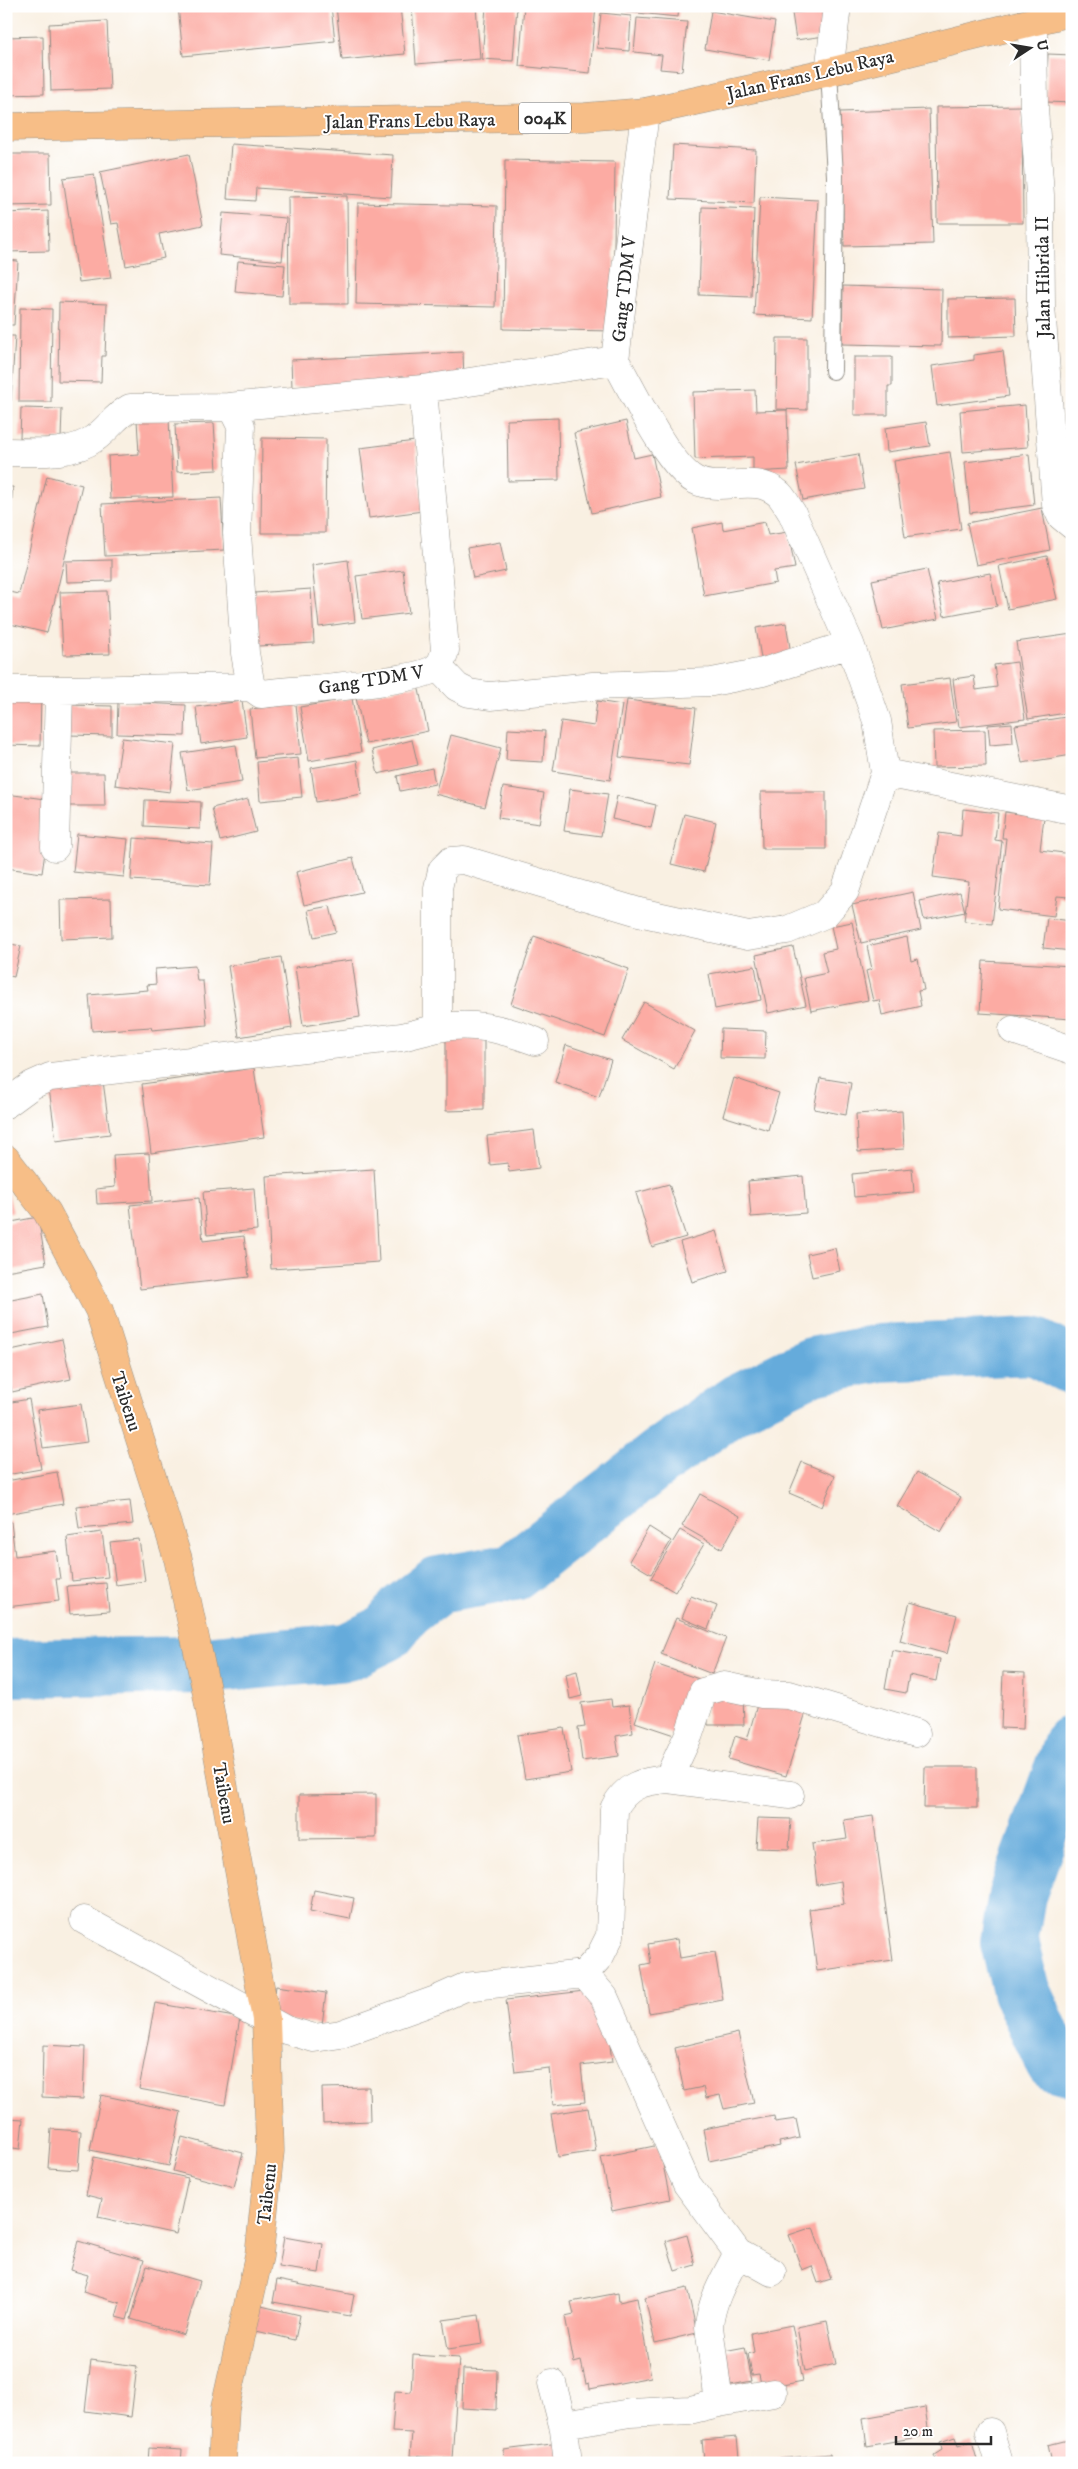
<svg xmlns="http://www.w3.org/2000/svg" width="1078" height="2469" font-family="'IM FELL DW Pica',serif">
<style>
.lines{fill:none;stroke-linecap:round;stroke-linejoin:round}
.river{stroke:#65abdb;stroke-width:58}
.building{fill:#fcaba3}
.service-casing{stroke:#928e86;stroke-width:18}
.minor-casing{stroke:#928e86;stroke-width:29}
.primary-casing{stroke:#928e86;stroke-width:29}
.service{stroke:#fff;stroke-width:16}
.minor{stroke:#fff;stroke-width:28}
.primary{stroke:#f7be87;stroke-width:28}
.labels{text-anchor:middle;stroke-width:4;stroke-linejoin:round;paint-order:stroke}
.shield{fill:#fff;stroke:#6b6b6b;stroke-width:1}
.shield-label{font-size:18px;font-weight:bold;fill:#2b2b2b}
.street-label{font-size:19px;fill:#2b2b2b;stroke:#fff}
</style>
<rect width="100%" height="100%" fill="#fff"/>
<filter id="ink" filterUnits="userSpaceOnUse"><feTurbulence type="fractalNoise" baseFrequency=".02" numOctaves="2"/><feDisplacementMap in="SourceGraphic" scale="10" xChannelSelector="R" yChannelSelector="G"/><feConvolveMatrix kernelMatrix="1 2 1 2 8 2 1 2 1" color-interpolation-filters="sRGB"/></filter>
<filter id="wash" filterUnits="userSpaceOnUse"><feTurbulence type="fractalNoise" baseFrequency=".0096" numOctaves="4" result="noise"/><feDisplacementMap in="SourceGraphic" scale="20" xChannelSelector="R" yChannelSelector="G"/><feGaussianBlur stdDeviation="1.12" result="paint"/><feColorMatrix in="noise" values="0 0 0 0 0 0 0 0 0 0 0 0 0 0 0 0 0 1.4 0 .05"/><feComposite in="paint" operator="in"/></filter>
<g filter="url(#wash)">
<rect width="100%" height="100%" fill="#f9f0e2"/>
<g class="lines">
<!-- river -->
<path class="river" d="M 6,1668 L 204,1665 L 347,1652 L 386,1633 L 405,1610 L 438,1585 L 514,1572 L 660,1457 L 739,1402 L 812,1366 L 880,1353 L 1033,1346 L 1072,1366
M 1072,1744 L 1017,1895 L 1009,1942 L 1021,1991 L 1054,2062 L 1072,2067"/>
</g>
<g id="blocks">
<!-- building -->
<path class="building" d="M 178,6 L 331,6 L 335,41 L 183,56 Z
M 336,6 L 400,6 L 405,54 L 342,60 Z
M 412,6 L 476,6 L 480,59 L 416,64 Z
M 486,6 L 517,6 L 513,61 L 482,59 Z
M 524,6 L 596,6 L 590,73 L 519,66 Z
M 628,6 L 679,6 L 678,17 L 627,12 Z
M 828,9 L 832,35 L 796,40 L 792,13 Z
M 711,11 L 775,22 L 769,60 L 705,49 Z
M 601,13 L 631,16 L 629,51 L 597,48 Z
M 637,18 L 687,22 L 682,71 L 660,69 L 662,55 L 634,52 Z
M 107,21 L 110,89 L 51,91 L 49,24 Z
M 43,36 L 44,94 L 6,95 L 6,37 Z
M 1048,54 L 1072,55 L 1072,103 L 1046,102 Z
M 1022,106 L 1023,223 L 937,223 L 936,107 Z
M 929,109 L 933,244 L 844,246 L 840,112 Z
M 231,144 L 393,155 L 391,197 L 256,188 L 255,201 L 227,199 Z
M 673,145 L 756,150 L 754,203 L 670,199 Z
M 6,154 L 50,154 L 51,205 L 6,206 Z
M 189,154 L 203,225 L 159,234 L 164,258 L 126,266 L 118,223 L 111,224 L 100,172 Z
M 505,160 L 615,162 L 613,331 L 503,329 Z
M 94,174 L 111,278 L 79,282 L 63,178 Z
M 347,196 L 348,304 L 289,304 L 288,197 Z
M 760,197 L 818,200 L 812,318 L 754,315 Z
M 358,203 L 497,206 L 495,307 L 356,304 Z
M 702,207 L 754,209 L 751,297 L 699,295 Z
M 48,211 L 49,251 L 6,252 L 6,213 Z
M 223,213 L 286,218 L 282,261 L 219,255 Z
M 6,260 L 18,261 L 14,325 L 6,325 Z
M 238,261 L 285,265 L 282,296 L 235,292 Z
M 843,286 L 942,289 L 941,346 L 842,344 Z
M 1015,298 L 1016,336 L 948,338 L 948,299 Z
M 59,302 L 107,304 L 105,356 L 102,356 L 101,382 L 58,381 Z
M 20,308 L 52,309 L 51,402 L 19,402 Z
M 6,336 L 15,336 L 11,401 L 6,401 Z
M 777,338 L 807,338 L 807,410 L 776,409 Z
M 1003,351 L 1009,396 L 937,406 L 932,366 L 974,360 L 974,355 Z
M 463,352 L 464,380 L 292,388 L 291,360 Z
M 854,357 L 892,357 L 892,386 L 888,386 L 888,415 L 854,415 Z
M 755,390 L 756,411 L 787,410 L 789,470 L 753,472 L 753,457 L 695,459 L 693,392 Z
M 1025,405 L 1028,447 L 963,452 L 960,411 Z
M 21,408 L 62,409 L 61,439 L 20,438 Z
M 558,418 L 559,480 L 508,481 L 507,420 Z
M 169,419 L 173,497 L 110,499 L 108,456 L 139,454 L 137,420 Z
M 626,421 L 634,458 L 652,454 L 661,497 L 592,513 L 574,433 Z
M 926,422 L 930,446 L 887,452 L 885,428 Z
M 214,423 L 217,470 L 177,472 L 175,424 Z
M 262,438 L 326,439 L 325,533 L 261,533 Z
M 415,441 L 423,511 L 369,518 L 360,448 Z
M 950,452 L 961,529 L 905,537 L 894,461 Z
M 858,454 L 864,489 L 803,500 L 796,465 Z
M 1029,454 L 1034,505 L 970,513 L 965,462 Z
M 47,476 L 82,485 L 47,633 L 6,623 L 6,591 L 19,594 Z
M 6,487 L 13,487 L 9,530 L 6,530 Z
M 221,498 L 224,550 L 105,556 L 102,504 Z
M 1042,508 L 1050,550 L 976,565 L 967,523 Z
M 722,522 L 723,530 L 765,522 L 768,535 L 788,532 L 795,568 L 774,571 L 776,583 L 704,596 L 692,528 Z
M 500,542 L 506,571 L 473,578 L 467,548 Z
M 1047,556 L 1057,599 L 1008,609 L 999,566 Z
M 112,560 L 112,581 L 67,582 L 66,561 Z
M 348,560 L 355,622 L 319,627 L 312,565 Z
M 927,569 L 938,619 L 883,630 L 872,580 Z
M 403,570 L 409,613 L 362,619 L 356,576 Z
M 990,573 L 997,606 L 944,616 L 937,583 Z
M 311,589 L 314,643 L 258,646 L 254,593 Z
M 107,591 L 110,654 L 63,655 L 60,592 Z
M 786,623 L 791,654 L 761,658 L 756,628 Z
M 1072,634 L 1072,712 L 1028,719 L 1016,642 Z
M 1017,662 L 1025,719 L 959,727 L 953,679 L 974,676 L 976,690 L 997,687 L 994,665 Z
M 950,678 L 956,722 L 908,728 L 902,684 Z
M 418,685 L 428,731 L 366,744 L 356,698 Z
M 6,694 L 41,695 L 40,746 L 6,745 Z
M 352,698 L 361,752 L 309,761 L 300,707 Z
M 627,700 L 696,708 L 689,765 L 619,757 Z
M 242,701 L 247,737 L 201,744 L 196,707 Z
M 597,701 L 622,705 L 610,780 L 553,771 L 561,721 L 594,726 Z
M 118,702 L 186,705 L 185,736 L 117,734 Z
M 296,704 L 301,754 L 255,758 L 250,709 Z
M 68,705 L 112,706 L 112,736 L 68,735 Z
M 1072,716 L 1072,755 L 1022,763 L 1015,725 Z
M 1012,723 L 1013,743 L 990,745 L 988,725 Z
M 508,729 L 545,731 L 543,762 L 506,760 Z
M 985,730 L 986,766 L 934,767 L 933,731 Z
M 451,735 L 501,748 L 485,807 L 435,794 Z
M 122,738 L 175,744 L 170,792 L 115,785 Z
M 412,740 L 418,765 L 378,774 L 372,750 Z
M 236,745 L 242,782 L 188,790 L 182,753 Z
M 298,758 L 302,797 L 260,801 L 257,762 Z
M 357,760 L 362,794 L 316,802 L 311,768 Z
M 432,768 L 435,784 L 400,791 L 397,776 Z
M 63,773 L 104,773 L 105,806 L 63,806 Z
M 503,787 L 544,793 L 539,824 L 498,818 Z
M 570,789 L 608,794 L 601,836 L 564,831 Z
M 761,792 L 826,792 L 826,849 L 762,849 Z
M 6,794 L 45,799 L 52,803 L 42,873 L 6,868 Z
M 617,796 L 656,805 L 651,828 L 612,819 Z
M 248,799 L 256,832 L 220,841 L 212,808 Z
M 145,800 L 201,802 L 200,829 L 144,826 Z
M 963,809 L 998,813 L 995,840 L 1002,841 L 992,924 L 964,921 L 969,882 L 933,877 L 939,833 L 961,836 Z
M 1005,812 L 1044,817 L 1040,850 L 1072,854 L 1069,897 L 1057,896 L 1054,916 L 998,909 L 1006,838 L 1002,838 Z
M 684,814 L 716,822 L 704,872 L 671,864 Z
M 77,834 L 128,839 L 124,877 L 73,872 Z
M 134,838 L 213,844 L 210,885 L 131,880 Z
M 353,858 L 362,892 L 304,905 L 296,872 Z
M 913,892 L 921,930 L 861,943 L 852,905 Z
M 960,892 L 965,912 L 924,920 L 920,901 Z
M 111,899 L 112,937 L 61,939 L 60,900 Z
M 330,906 L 336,932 L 314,937 L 308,910 Z
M 1047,918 L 1072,921 L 1072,951 L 1043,948 Z
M 852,922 L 868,1000 L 811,1011 L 804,978 L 827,973 L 822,952 L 836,949 L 831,926 Z
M 534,936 L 629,969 L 605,1037 L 511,1004 Z
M 907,937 L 911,961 L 918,959 L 924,990 L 918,991 L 921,1006 L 882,1015 L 879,1000 L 873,1001 L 866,971 L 872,969 L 867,946 Z
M 6,943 L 21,946 L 14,977 L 6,975 Z
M 793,947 L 806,1005 L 768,1013 L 756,955 Z
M 281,957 L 292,1028 L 239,1037 L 228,966 Z
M 352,960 L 360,1017 L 303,1026 L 295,967 Z
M 983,961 L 1072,966 L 1072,1019 L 980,1013 Z
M 195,966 L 197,981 L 203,981 L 207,1025 L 152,1030 L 151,1027 L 92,1031 L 89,995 L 148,990 L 147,985 L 156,984 L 155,969 Z
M 755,966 L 761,1000 L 715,1009 L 709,974 Z
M 644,1002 L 695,1031 L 674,1069 L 622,1040 Z
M 721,1029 L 766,1031 L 765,1059 L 720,1058 Z
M 446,1039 L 484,1039 L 484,1110 L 446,1111 Z
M 566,1045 L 611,1060 L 599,1097 L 555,1082 Z
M 254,1068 L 264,1137 L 151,1153 L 142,1084 Z
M 734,1078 L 779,1093 L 768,1130 L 723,1116 Z
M 820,1078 L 851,1083 L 846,1115 L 814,1109 Z
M 103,1081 L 110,1134 L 56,1141 L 49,1088 Z
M 902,1111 L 904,1149 L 858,1152 L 856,1114 Z
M 534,1130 L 539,1168 L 509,1172 L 508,1163 L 490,1165 L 487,1136 Z
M 149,1153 L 152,1201 L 97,1204 L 96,1189 L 115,1187 L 113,1155 Z
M 912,1168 L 914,1192 L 854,1197 L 852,1174 Z
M 374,1169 L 379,1262 L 271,1269 L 266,1176 Z
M 803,1176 L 806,1213 L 751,1217 L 748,1181 Z
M 669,1184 L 686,1237 L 652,1247 L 636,1193 Z
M 6,1185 L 13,1212 L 6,1213 Z
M 254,1188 L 257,1230 L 207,1235 L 203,1192 Z
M 199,1198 L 203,1241 L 244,1236 L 249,1277 L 140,1289 L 130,1205 Z
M 38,1217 L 46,1264 L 6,1271 L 6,1223 Z
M 716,1231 L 728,1271 L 692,1282 L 680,1242 Z
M 835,1248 L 840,1271 L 812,1277 L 807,1254 Z
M 43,1294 L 48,1327 L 6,1335 L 6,1301 Z
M 62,1339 L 71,1379 L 12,1392 L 6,1365 L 6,1351 Z
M 29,1399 L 41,1469 L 6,1475 L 6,1403 Z
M 81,1404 L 87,1442 L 43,1448 L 37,1410 Z
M 802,1462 L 835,1476 L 822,1507 L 789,1493 Z
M 57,1472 L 63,1504 L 6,1514 L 6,1481 Z
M 917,1472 L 961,1497 L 941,1532 L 897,1506 Z
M 700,1494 L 740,1516 L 722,1549 L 682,1526 Z
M 130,1501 L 133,1524 L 79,1529 L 76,1506 Z
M 6,1522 L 11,1522 L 15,1556 L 56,1551 L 60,1579 L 56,1579 L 59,1601 L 6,1607 Z
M 649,1527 L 671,1541 L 651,1574 L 629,1561 Z
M 680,1530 L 704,1544 L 675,1592 L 651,1578 Z
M 102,1532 L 108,1577 L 72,1581 L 67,1537 Z
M 139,1539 L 145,1581 L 116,1585 L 110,1542 Z
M 106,1583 L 109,1611 L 70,1614 L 67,1586 Z
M 691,1596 L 717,1606 L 708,1629 L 682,1618 Z
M 910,1602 L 957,1615 L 947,1654 L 900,1641 Z
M 676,1618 L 726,1638 L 712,1674 L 661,1654 Z
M 892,1650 L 940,1659 L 936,1681 L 909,1675 L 906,1693 L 885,1689 Z
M 655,1664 L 702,1680 L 683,1738 L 635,1722 Z
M 577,1671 L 582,1696 L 570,1699 L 566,1674 Z
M 1003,1672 L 1025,1673 L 1023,1729 L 1001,1728 Z
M 707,1694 L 743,1694 L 744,1725 L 708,1725 Z
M 759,1698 L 806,1712 L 786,1776 L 728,1759 L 735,1736 L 747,1740 Z
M 611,1699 L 612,1707 L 629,1705 L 633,1733 L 616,1736 L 619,1756 L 582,1761 L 578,1728 L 585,1727 L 581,1703 Z
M 564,1728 L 571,1772 L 525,1779 L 517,1735 Z
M 925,1767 L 977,1767 L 977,1808 L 924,1808 Z
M 376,1794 L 376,1838 L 299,1839 L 299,1795 Z
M 873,1816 L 893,1960 L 817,1971 L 809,1909 L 844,1904 L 841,1881 L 817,1885 L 812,1844 L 847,1839 L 844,1820 Z
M 758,1818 L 791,1819 L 789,1849 L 756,1848 Z
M 314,1890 L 354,1898 L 350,1919 L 310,1911 Z
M 677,1939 L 680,1958 L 715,1952 L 723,2000 L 649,2013 L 641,1965 L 651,1963 L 648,1944 Z
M 276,1986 L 326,1993 L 322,2025 L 272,2018 Z
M 593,1990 L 596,2012 L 606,2011 L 612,2062 L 581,2066 L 585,2102 L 553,2105 L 549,2068 L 515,2072 L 506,2000 Z
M 155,2003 L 240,2018 L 225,2105 L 139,2089 Z
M 738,2033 L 754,2103 L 724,2109 L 720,2095 L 706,2098 L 703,2087 L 684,2091 L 675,2048 Z
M 43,2045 L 85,2047 L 83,2099 L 42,2097 Z
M 369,2087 L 370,2121 L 323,2123 L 322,2088 Z
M 101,2095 L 181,2112 L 169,2166 L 90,2150 Z
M 588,2108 L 596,2151 L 558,2157 L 551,2114 Z
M 774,2116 L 775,2122 L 796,2119 L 800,2138 L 779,2142 L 780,2146 L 709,2161 L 703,2129 Z
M 6,2118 L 23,2119 L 20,2149 L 6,2147 Z
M 51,2129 L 81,2131 L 78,2170 L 48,2168 Z
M 182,2137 L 243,2153 L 234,2187 L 173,2171 Z
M 659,2145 L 670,2199 L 612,2211 L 601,2157 Z
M 94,2157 L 188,2178 L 176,2234 L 98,2217 L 102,2199 L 86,2195 Z
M 813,2227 L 831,2279 L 818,2283 L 812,2266 L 802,2270 L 789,2235 Z
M 687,2235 L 695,2265 L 675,2271 L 666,2241 Z
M 284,2237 L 323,2244 L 319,2273 L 279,2267 Z
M 78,2241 L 144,2260 L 127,2320 L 116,2317 L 120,2303 L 83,2292 L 88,2275 L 70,2270 Z
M 147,2266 L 200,2281 L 184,2335 L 131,2319 Z
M 277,2280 L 354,2295 L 350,2316 L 273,2302 Z
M 687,2288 L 697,2333 L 655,2343 L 645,2298 Z
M 618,2293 L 619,2302 L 637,2298 L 651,2377 L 590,2389 L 589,2383 L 586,2384 L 581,2361 L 574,2363 L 565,2316 L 574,2314 L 571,2302 Z
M 257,2305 L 300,2315 L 295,2340 L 252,2330 Z
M 479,2315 L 483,2344 L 448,2349 L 443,2320 Z
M 827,2321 L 836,2364 L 805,2371 L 797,2327 Z
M 792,2325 L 803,2381 L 762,2389 L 759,2374 L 752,2375 L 748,2354 L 754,2352 L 751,2333 Z
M 745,2347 L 752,2381 L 731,2385 L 724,2351 Z
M 413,2355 L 459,2358 L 452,2459 L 410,2456 L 412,2433 L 392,2432 L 395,2391 L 411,2392 Z
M 91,2360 L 137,2366 L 131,2417 L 85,2411 Z
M 463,2369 L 497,2370 L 496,2410 L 462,2408 Z
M 925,2407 L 929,2435 L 867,2446 L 863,2418 Z
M 737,2437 L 739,2458 L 704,2461 L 702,2440 Z
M 955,2437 L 958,2446 L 972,2442 L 978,2463 L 937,2463 L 934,2455 L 942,2450 L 940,2442 Z
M 1072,2439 L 1072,2463 L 1052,2463 L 1048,2445 Z
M 559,2443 L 561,2463 L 505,2463 L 504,2450 Z
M 149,2448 L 182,2450 L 181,2463 L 148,2463 Z
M 830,2454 L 831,2463 L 767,2463 L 766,2460 Z"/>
</g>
</g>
<g filter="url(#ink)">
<use href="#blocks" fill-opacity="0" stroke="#928e86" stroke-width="1"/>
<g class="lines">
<defs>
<path id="service" d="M 829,72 L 835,176 L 833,371"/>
<path id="minor" d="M 1033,22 L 1034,108 L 1040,195 L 1041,306 L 1056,505 L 1061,516 L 1072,525
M 829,72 L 837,6
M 615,360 L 645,112
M 228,407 L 234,412 L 241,426 L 237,533 L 245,653 L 251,687 L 261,694 C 292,690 419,683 437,667 C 442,663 444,655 445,650 L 423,389
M 6,452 C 33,452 71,456 95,438 C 108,429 115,416 130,408 L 228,407 L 423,389 L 615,360
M 438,667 L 457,687 L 469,693 L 490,696 L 593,686 L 712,682 L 763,672 L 850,644
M 6,690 L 59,690 L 55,847
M 59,690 L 251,687
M 885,773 L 1072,810
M 1013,1030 L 1072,1050
M 535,1041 C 503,1029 471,1021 438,1028 L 438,888 L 442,870 L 451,861 L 464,860 L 639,912 L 748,936 L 787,930 L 825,914 L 845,891 L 885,773 L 877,721 L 850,644 L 792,513 C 788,507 784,499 779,494 C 754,472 721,494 695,480 C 667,465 632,389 615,360
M 6,1104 L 32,1085 L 50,1077 L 402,1037 L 438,1028
M 668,1779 L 790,1795
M 84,1920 L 286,2030 L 314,2038 L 341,2034 L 436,2000 L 465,1987 L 584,1974 L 604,1997 L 687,2184 L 738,2253 L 772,2272
M 584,1974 L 600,1956 L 610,1936 L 614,1809 C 626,1785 643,1781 668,1779 L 689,1734 L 703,1692 L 724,1686 L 762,1694 L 789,1695 L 916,1733
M 552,2383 L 564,2429
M 719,2403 L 773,2393
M 990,2432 L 999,2463
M 568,2463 L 564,2429 L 570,2423 L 630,2413 L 690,2410 L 719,2403 L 709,2327 C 711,2300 726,2276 738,2253"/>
<path id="primary" d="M 6,127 L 585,117 L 645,112 L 829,72 L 1072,12
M 6,1159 L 47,1212 L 99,1310 L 178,1559 L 206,1689 L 266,2019 L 270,2151 L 259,2256 L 225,2408 L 222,2463"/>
</defs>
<!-- service casing -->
<use href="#service" class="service-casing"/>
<!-- minor casing -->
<use href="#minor" class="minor-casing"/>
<!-- primary casing -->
<use href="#primary" class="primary-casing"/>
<!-- service -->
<use href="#service" class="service"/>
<!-- minor -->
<use href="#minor" class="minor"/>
<!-- primary -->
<use href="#primary" class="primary"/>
</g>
</g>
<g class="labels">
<!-- shield labels -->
<rect class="shield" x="519" y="102.5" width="52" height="31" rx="4"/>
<g class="shield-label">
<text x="545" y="124">004K</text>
</g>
<!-- street labels -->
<g class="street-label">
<text transform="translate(810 74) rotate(-13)" y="7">Jalan Frans Lebu Raya</text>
<text transform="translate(410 120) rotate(-1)" y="7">Jalan Frans Lebu Raya</text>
<text transform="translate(1042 277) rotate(-91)" y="7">Jalan Hibrida II</text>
<text transform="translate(623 289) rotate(-84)" y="7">Gang TDM V</text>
<text transform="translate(371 679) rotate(-9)" y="7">Gang TDM V</text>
<text transform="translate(127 1401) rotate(72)" y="7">Taibenu</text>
<text transform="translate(225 1793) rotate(80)" y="7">Taibenu</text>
<text transform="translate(266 2194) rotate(-84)" y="7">Taibenu</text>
</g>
</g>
<!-- margin -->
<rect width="1078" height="2469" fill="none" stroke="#fff" stroke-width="25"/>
<!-- north arrow -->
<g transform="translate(1030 48) rotate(78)" stroke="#ffffff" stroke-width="4" paint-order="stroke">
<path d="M0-4L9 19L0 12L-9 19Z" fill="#2b2b2b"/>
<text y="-8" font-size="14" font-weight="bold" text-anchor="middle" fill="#2b2b2b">U</text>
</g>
<!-- scale -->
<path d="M896 2436v8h95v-8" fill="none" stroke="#2b2b2b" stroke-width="2.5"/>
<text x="903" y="2436" font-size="15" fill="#2b2b2b" stroke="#ffffff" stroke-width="4" paint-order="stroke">20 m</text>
</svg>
